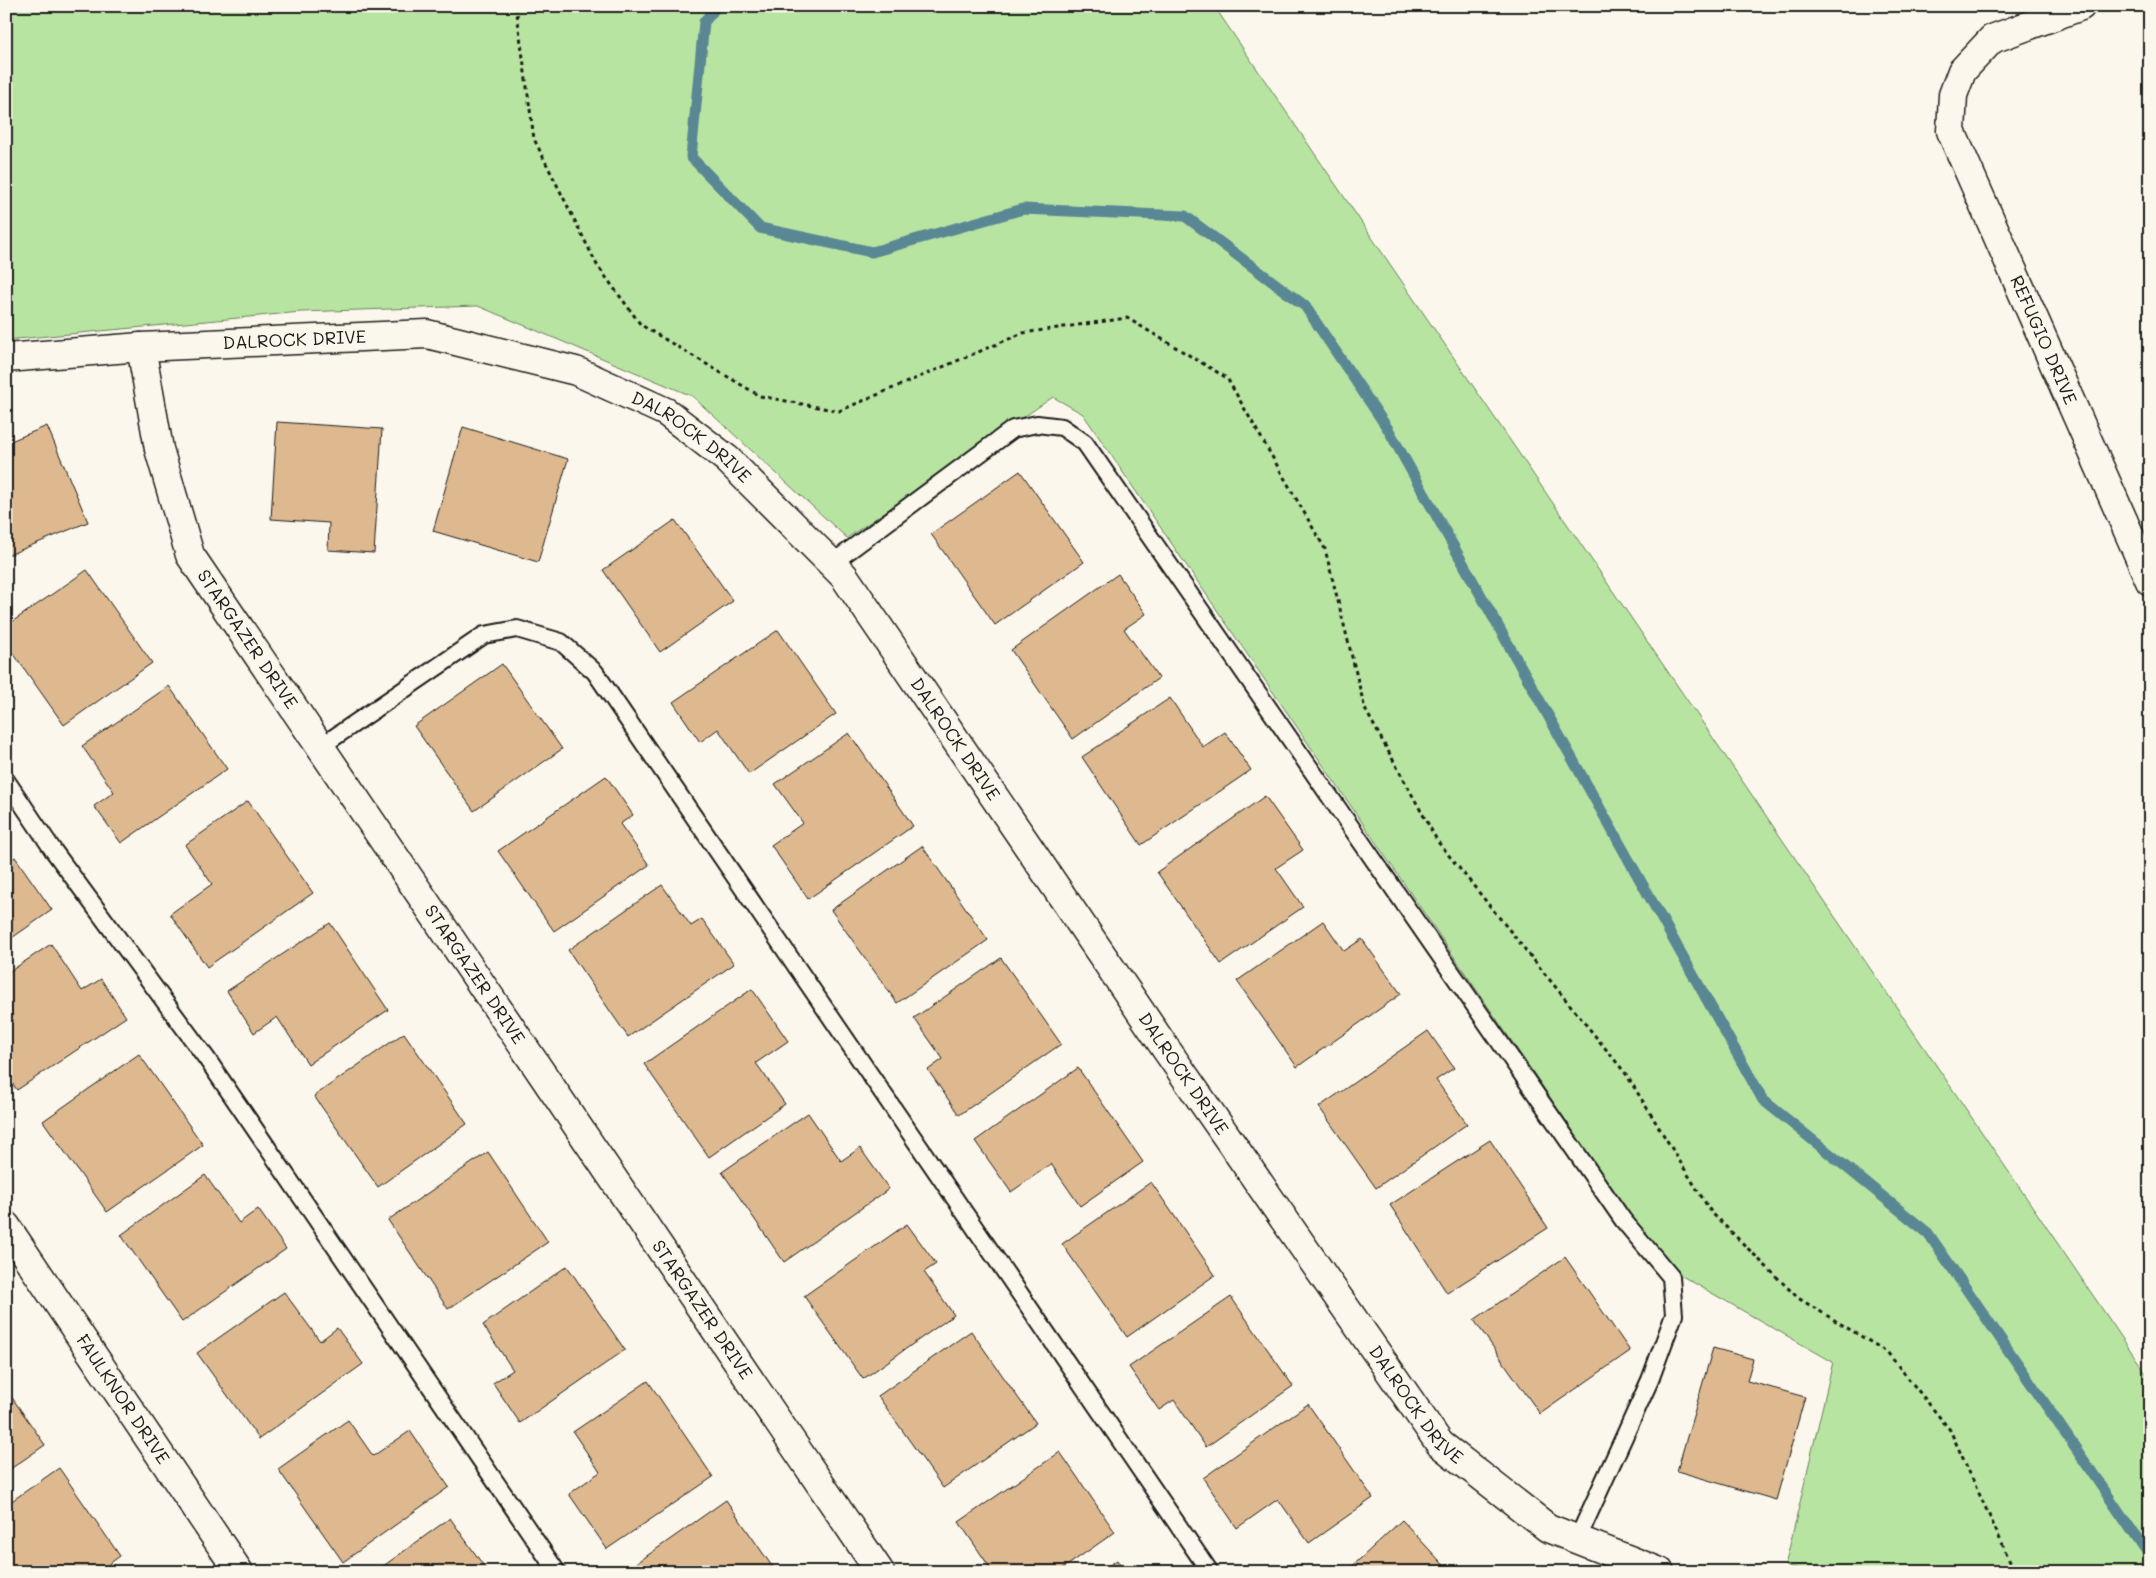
<svg xmlns="http://www.w3.org/2000/svg" width="2156" height="1578" font-family="Mali,sans-serif">
<style>
.green{fill:#b8e4a1;stroke:#6a805e}
.lines{fill:none;stroke-linecap:round;stroke-linejoin:round}
.stream{stroke:#5a8794;stroke-width:11}
.building{fill:#deb98f;stroke:#1c1c1c}
.lane-casing{stroke:#1c1c1c;stroke-width:20}
.street-casing{stroke:#1c1c1c;stroke-width:31}
.path{stroke:#1c1c1c;stroke-width:3;stroke-dasharray:4 4;stroke-linecap:butt}
.lane{stroke:#fbf7ec;stroke-width:16}
.street{stroke:#fbf7ec;stroke-width:28}
.labels{text-anchor:middle;stroke-width:4;stroke-linejoin:round;paint-order:stroke}
.street-label{font-size:18px;fill:#1c1c1c;stroke:#fbf7ec}
</style>
<rect width="100%" height="100%" fill="#fbf7ec"/>
<filter id="ink" filterUnits="userSpaceOnUse"><feTurbulence type="fractalNoise" baseFrequency=".02" numOctaves="2"/><feDisplacementMap in="SourceGraphic" scale="10" xChannelSelector="R" yChannelSelector="G"/><feConvolveMatrix kernelMatrix="1 2 1 2 8 2 1 2 1" color-interpolation-filters="sRGB"/></filter>
<g filter="url(#ink)">
<!-- green -->
<path class="green" d="M 6,6 L 1214,6 L 2150,1379 L 2150,1572 L 1817,1572 L 1785,1566 L 1833,1362 L 1666,1267 L 1083,414 L 1053,397 L 847,538 L 692,396 L 478,306 L 301,312 L 6,340 Z"/>
<g class="lines">
<!-- stream -->
<path class="stream" d="M 717,6 L 704,22 L 691,157 L 760,228 L 872,252 L 1023,209 L 1185,216 L 1305,306 L 1388,429 L 1763,1100 L 1928,1233 L 2150,1557"/>
</g>
<!-- building -->
<path class="building" d="M 277,422 L 382,429 L 374,553 L 328,550 L 329,523 L 271,519 Z
M 47,426 L 88,522 L 6,556 L 6,443 Z
M 463,427 L 568,459 L 538,562 L 433,531 Z
M 1020,471 L 1084,562 L 995,625 L 931,534 Z
M 675,520 L 733,601 L 660,652 L 603,570 Z
M 87,570 L 152,663 L 64,725 L 6,643 L 6,626 Z
M 1118,574 L 1146,614 L 1124,629 L 1159,678 L 1073,739 L 1011,650 Z
M 778,630 L 836,714 L 749,774 L 718,729 L 700,742 L 673,702 Z
M 502,664 L 562,749 L 474,811 L 414,726 Z
M 169,686 L 227,769 L 121,843 L 94,806 L 114,792 L 82,746 Z
M 1170,698 L 1203,747 L 1225,732 L 1251,770 L 1141,845 L 1082,757 Z
M 849,733 L 913,826 L 808,899 L 771,845 L 803,823 L 775,784 Z
M 606,776 L 633,815 L 620,824 L 649,865 L 554,931 L 498,851 Z
M 1265,796 L 1303,850 L 1276,868 L 1303,907 L 1221,964 L 1157,872 Z
M 248,801 L 313,893 L 207,967 L 170,914 L 212,884 L 185,845 Z
M 922,846 L 988,940 L 897,1003 L 831,910 Z
M 15,857 L 52,910 L 6,942 L 6,863 Z
M 662,885 L 691,926 L 702,919 L 734,964 L 628,1037 L 568,950 Z
M 1323,921 L 1344,951 L 1362,939 L 1401,994 L 1297,1067 L 1237,981 Z
M 330,923 L 388,1010 L 308,1064 L 277,1017 L 254,1033 L 227,991 Z
M 51,944 L 82,991 L 101,979 L 126,1017 L 17,1090 L 6,1074 L 6,974 Z
M 1001,958 L 1061,1044 L 959,1115 L 928,1070 L 943,1059 L 914,1018 Z
M 752,989 L 788,1041 L 756,1063 L 785,1104 L 709,1157 L 644,1064 Z
M 1428,1031 L 1454,1068 L 1436,1080 L 1467,1124 L 1376,1188 L 1319,1107 Z
M 404,1033 L 467,1124 L 378,1187 L 314,1096 Z
M 139,1054 L 203,1145 L 107,1212 L 43,1121 Z
M 1078,1068 L 1143,1162 L 1080,1206 L 1051,1164 L 1011,1192 L 975,1141 Z
M 808,1113 L 841,1161 L 860,1148 L 889,1189 L 784,1262 L 722,1172 Z
M 1490,1140 L 1548,1228 L 1447,1293 L 1390,1205 Z
M 488,1152 L 548,1242 L 448,1309 L 388,1220 Z
M 205,1175 L 239,1223 L 258,1209 L 286,1249 L 182,1322 L 121,1235 Z
M 1151,1182 L 1215,1275 L 1127,1337 L 1062,1244 Z
M 907,1224 L 936,1264 L 924,1272 L 954,1315 L 863,1379 L 804,1296 Z
M 1565,1257 L 1630,1351 L 1540,1414 L 1474,1320 Z
M 567,1266 L 625,1350 L 520,1423 L 493,1383 L 513,1370 L 483,1325 Z
M 284,1292 L 320,1341 L 337,1328 L 363,1364 L 259,1439 L 197,1353 Z
M 1231,1297 L 1293,1386 L 1206,1447 L 1174,1400 L 1159,1410 L 1129,1367 Z
M 971,1331 L 1036,1423 L 943,1488 L 878,1396 Z
M 1713,1348 L 1753,1359 L 1747,1381 L 1805,1397 L 1776,1500 L 1677,1471 Z
M 648,1381 L 713,1477 L 607,1549 L 569,1494 L 600,1472 L 573,1432 Z
M 6,1389 L 45,1445 L 6,1472 Z
M 1308,1404 L 1373,1498 L 1309,1543 L 1278,1499 L 1237,1528 L 1203,1478 Z
M 348,1420 L 373,1456 L 410,1431 L 449,1487 L 343,1562 L 278,1469 Z
M 1060,1452 L 1115,1532 L 1058,1572 L 993,1572 L 959,1522 Z
M 59,1468 L 120,1556 L 98,1572 L 6,1572 L 6,1505 Z
M 726,1500 L 776,1572 L 624,1572 Z
M 450,1518 L 488,1572 L 375,1572 Z
M 1402,1520 L 1450,1572 L 1346,1572 Z
M 1117,1560 L 1124,1572 L 1100,1572 Z"/>
<g class="lines">
<defs>
<path id="lane" d="M 831,564 L 1013,429 L 1037,424 L 1062,427 L 1085,443 L 1623,1220 L 1671,1277 L 1674,1315 L 1650,1380 L 1577,1540
M 320,747 L 484,635 L 517,629 L 561,642 L 595,672 L 1210,1572
M 6,780 L 53,850 L 207,1059 L 557,1572"/>
<g id="street">
<path id="s1" d="M 2081,6 L 1992,39 L 1962,71 L 1953,95 L 1951,131 L 2150,581"/>
<path id="s2" d="M 141,347 L 159,449 L 190,555 L 880,1572"/>
<path id="s3" d="M 6,358 L 141,347 L 427,334 L 576,371 L 666,412 L 727,459 L 844,576 L 1168,1052 L 1440,1444 L 1548,1528 L 1660,1572"/>
<path id="s4" d="M 6,1226 L 239,1572"/>
</g>
</defs>
<!-- lane casing -->
<use href="#lane" class="lane-casing"/>
<!-- street casing -->
<use href="#street" class="street-casing"/>
<!-- path -->
<path class="path" d="M 516,6 L 534,139 L 597,265 L 641,325 L 760,396 L 839,411 L 1023,333 L 1127,318 L 1227,378 L 1325,549 L 1365,709 L 1438,842 L 1626,1074 L 1711,1212 L 1798,1298 L 1887,1352 L 1950,1430 L 2015,1572"/>
<!-- lane -->
<use href="#lane" class="lane"/>
<!-- street -->
<use href="#street" class="street"/>
</g>
</g>
<g class="labels">
<!-- street labels -->
<g class="street-label">
<text dy="6" stroke="none"><textPath href="#s1" startOffset="429">REFUGIO DRIVE</textPath></text>
<text dy="6" stroke="none"><textPath href="#s3" startOffset="289">DALROCK DRIVE</textPath></text>
<text dy="6" stroke="none"><textPath href="#s3" startOffset="709">DALROCK DRIVE</textPath></text>
<text dy="6" stroke="none"><textPath href="#s2" startOffset="316">STARGAZER DRIVE</textPath></text>
<text dy="6" stroke="none"><textPath href="#s3" startOffset="1114">DALROCK DRIVE</textPath></text>
<text dy="6" stroke="none"><textPath href="#s2" startOffset="721">STARGAZER DRIVE</textPath></text>
<text dy="6" stroke="none"><textPath href="#s3" startOffset="1519">DALROCK DRIVE</textPath></text>
<text dy="6" stroke="none"><textPath href="#s2" startOffset="1126">STARGAZER DRIVE</textPath></text>
<text dy="6" stroke="none"><textPath href="#s4" startOffset="209">FAULKNOR DRIVE</textPath></text>
<text dy="6" stroke="none"><textPath href="#s3" startOffset="1924">DALROCK DRIVE</textPath></text>
</g>
</g>
<!-- margin -->
<rect width="2156" height="1578" fill="none" stroke="#fbf7ec" stroke-width="25"/>
<rect x="12" y="12" width="2131" height="1553" fill="none" stroke="#1c1c1c" stroke-width="2" filter="url(#ink)"/>
</svg>
